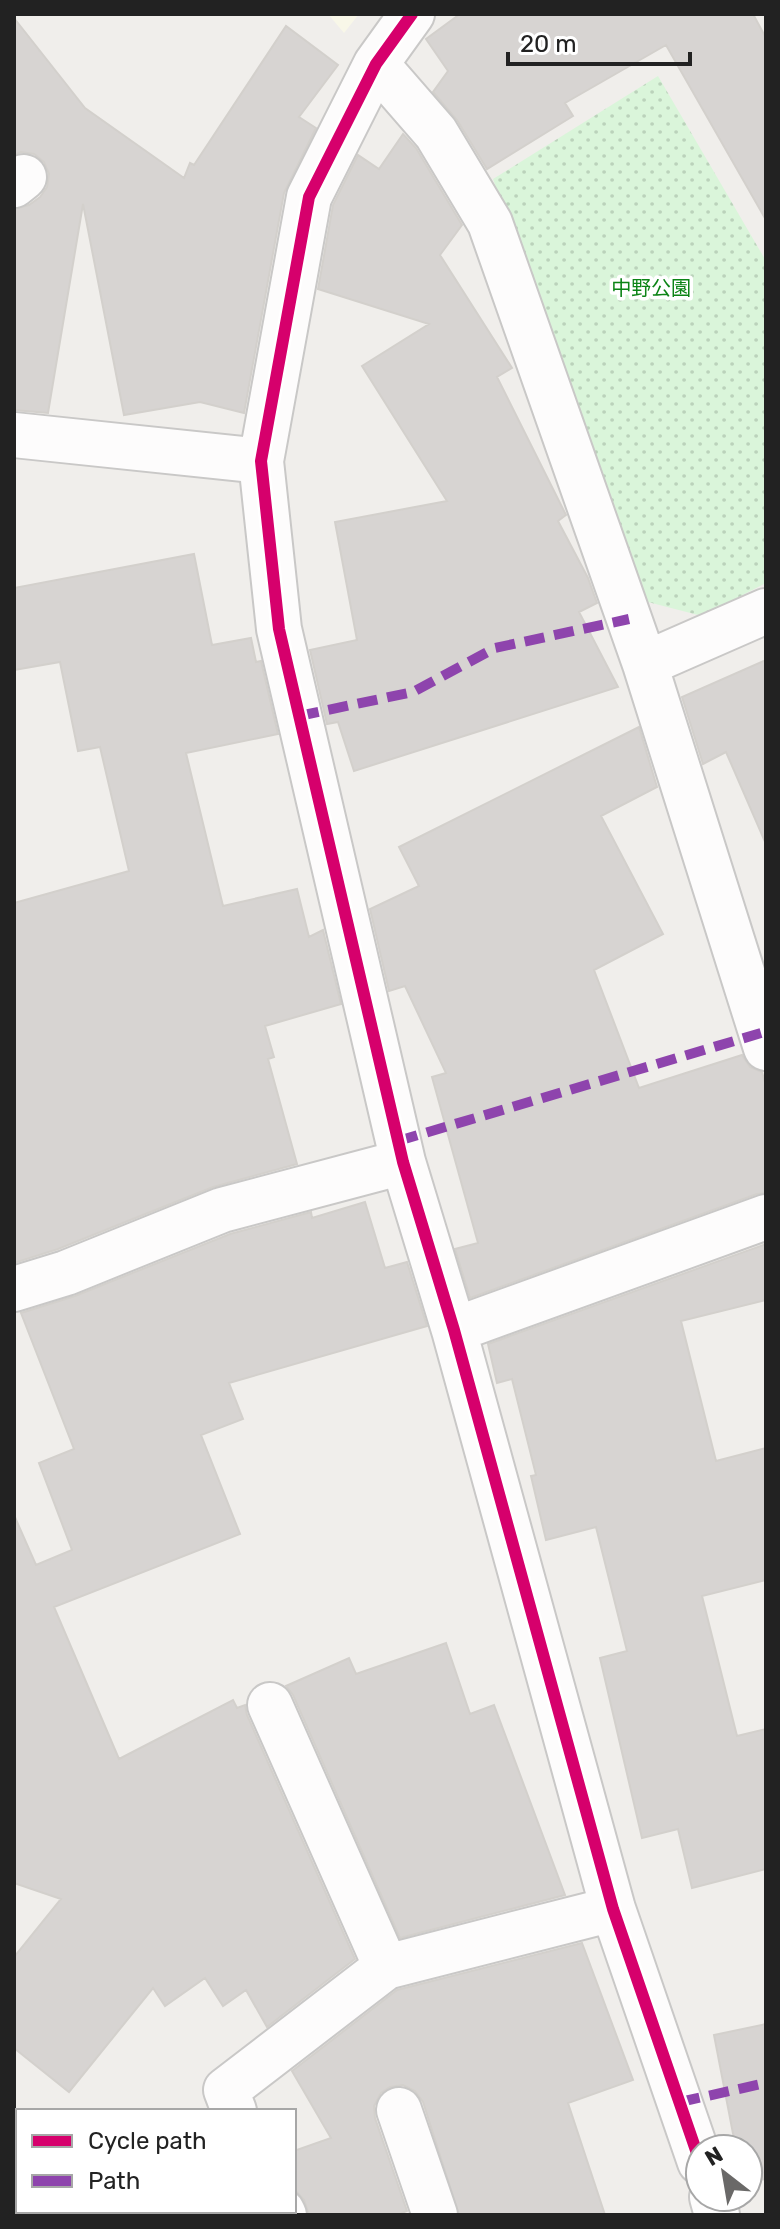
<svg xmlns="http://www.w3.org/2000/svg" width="780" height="2229" font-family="Rubik,'Noto Sans JP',sans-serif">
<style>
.education{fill:#f8f7e8}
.park{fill:url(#park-dots)}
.building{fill:#d7d4d2;stroke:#d3d0cc;stroke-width:2}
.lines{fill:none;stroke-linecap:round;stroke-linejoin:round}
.minor-casing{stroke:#c9c8c7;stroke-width:48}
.minor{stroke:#fdfcfc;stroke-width:44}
.quiet{stroke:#8e44ad;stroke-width:10;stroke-dasharray:20 10;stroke-linecap:butt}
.cycleway-casing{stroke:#fff;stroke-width:17}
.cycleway{stroke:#d6006c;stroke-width:12}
.labels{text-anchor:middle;stroke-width:7;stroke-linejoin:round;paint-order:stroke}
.park-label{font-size:20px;fill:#0c8416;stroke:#fff}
</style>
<defs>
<pattern id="park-dots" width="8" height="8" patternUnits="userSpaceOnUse" patternTransform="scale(2)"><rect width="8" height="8" fill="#daf5da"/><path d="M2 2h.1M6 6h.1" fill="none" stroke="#bbd2bb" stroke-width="1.8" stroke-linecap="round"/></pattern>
</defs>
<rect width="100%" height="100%" fill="#f0eeeb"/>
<!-- education -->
<path class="education" d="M 328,14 L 359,14 L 344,33 Z"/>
<!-- park -->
<path class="park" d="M 658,76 L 766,261 L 766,583 L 702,616 L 644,601 L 493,179 Z"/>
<!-- building -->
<path class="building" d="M 460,14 L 753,14 L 766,38 L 766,220 L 666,45 L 565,103 L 573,116 L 487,169 L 457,120 L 433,92 L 448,71 L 426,39 Z
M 14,18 L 85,108 L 184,178 L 190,163 L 194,165 L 286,26 L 338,65 L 299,117 L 316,128 L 284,193 L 244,413 L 200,402 L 124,415 L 83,204 L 48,413 L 14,410 L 14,209 L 29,205 L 40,197 L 47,187 L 49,174 L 44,162 L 34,154 L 21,152 L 14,155 Z
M 403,134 L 416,148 L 462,225 L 440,255 L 512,368 L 497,377 L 566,515 L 558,521 L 588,578 L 597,603 L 579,612 L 618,687 L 354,771 L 338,722 L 327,724 L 310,650 L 357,640 L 335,522 L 447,501 L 362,366 L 429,324 L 318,289 L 333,205 L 358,155 L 379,169 Z
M 194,554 L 212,645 L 251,638 L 256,662 L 261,661 L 278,734 L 186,753 L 223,906 L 297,889 L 309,937 L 323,930 L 341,1004 L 265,1026 L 274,1057 L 268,1059 L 297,1164 L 213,1187 L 58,1249 L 14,1263 L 14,903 L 129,871 L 100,747 L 78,751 L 60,662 L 14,670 L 14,588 Z
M 766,660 L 766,844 L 726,752 L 703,764 L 682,697 Z
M 639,727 L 657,787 L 601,816 L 663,934 L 594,970 L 639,1088 L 742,1055 L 750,1067 L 762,1072 L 766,1086 L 766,1193 L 757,1194 L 470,1298 L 455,1249 L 478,1243 L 432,1077 L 446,1073 L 405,986 L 389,991 L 370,909 L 419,886 L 399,847 Z
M 365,1202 L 385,1268 L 407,1262 L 427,1326 L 229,1383 L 243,1419 L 201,1435 L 240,1534 L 54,1607 L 119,1759 L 233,1700 L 237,1708 L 245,1705 L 247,1715 L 355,1959 L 267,2027 L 246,1990 L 223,2006 L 205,1978 L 165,2006 L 153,1988 L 69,2092 L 14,2048 L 14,1957 L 61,1899 L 14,1883 L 14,1515 L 36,1565 L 72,1550 L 39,1463 L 74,1449 L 21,1313 L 75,1296 L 230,1234 L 311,1212 L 312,1218 Z
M 766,1244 L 766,1300 L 681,1321 L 716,1461 L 766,1448 L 766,1580 L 702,1596 L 737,1736 L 766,1729 L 766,1869 L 692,1888 L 678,1829 L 642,1838 L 600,1658 L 627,1651 L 596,1527 L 546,1540 L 531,1476 L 536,1475 L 512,1379 L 497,1383 L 488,1344 Z
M 446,1643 L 470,1714 L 494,1705 L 565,1895 L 400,1938 L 293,1695 L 286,1686 L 349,1658 L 356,1674 Z
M 582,1943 L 633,2080 L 568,2103 L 605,2215 L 459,2215 L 423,2102 L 415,2091 L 403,2085 L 390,2087 L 381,2093 L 374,2106 L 375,2118 L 407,2211 L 397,2215 L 309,2215 L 304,2200 L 294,2189 L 294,2151 L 331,2138 L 292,2071 L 397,1990 Z
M 766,2024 L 766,2179 L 748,2181 L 748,2149 L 736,2149 L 714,2035 Z"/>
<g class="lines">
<defs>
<path id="minor" d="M 412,14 L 376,64 L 309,197 L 261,461 L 279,629 L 403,1162 L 454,1330 L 613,1909 L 700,2162
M 376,64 L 436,133 L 490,223 L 645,664 L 766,1048
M 14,185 L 24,177
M 14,435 L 261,461
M 645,664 L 766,611
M 14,1289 L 66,1273 L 222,1210 L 403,1162
M 454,1330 L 766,1217
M 270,1705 L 386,1967
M 399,2110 L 435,2215
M 234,2111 L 226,2090 L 386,1967 L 613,1909
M 712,2197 L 717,2215
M 282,2211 L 284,2215
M 99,2215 L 106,2211"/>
</defs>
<!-- minor casing -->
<use href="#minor" class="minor-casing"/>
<!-- minor -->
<use href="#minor" class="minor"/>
<!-- quiet -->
<path class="quiet" d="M 299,716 L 413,692 L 495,648 L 629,619
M 398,1141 L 761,1033
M 680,2102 L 766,2083"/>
<defs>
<path id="cycleway" d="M 412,14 L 376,64 L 309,197 L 261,461 L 279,629 L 403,1162 L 454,1330 L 613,1909 L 700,2162"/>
</defs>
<!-- cycleway casing -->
<use href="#cycleway" class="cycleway-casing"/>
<!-- cycleway -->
<use href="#cycleway" class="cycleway"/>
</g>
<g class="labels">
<!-- park labels -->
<g class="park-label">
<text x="651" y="295">中野公園</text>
</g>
</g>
<!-- border -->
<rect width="780" height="2229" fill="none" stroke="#222222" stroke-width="32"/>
<!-- legend -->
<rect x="16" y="2109" width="280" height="104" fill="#ffffff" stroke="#a7a7a7" stroke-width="2"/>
<rect x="32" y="2135" width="40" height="12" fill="#d6006c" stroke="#a7a7a7" stroke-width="2"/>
<text x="88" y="2149" font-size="24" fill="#222222">Cycle path</text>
<rect x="32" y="2175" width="40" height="12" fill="#8e44ad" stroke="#a7a7a7" stroke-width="2"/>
<text x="88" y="2189" font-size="24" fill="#222222">Path</text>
<!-- north arrow -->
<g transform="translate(724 2173) rotate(329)"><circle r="38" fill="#ffffff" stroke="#a7a7a7" stroke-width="2"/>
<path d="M0-6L14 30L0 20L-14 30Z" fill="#6a6968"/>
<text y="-12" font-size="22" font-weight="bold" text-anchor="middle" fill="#222222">N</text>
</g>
<!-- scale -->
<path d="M508 52v12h182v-12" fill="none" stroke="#222222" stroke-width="4"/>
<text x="520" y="52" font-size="24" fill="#222222" stroke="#ffffff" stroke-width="6" paint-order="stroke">20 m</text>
</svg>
